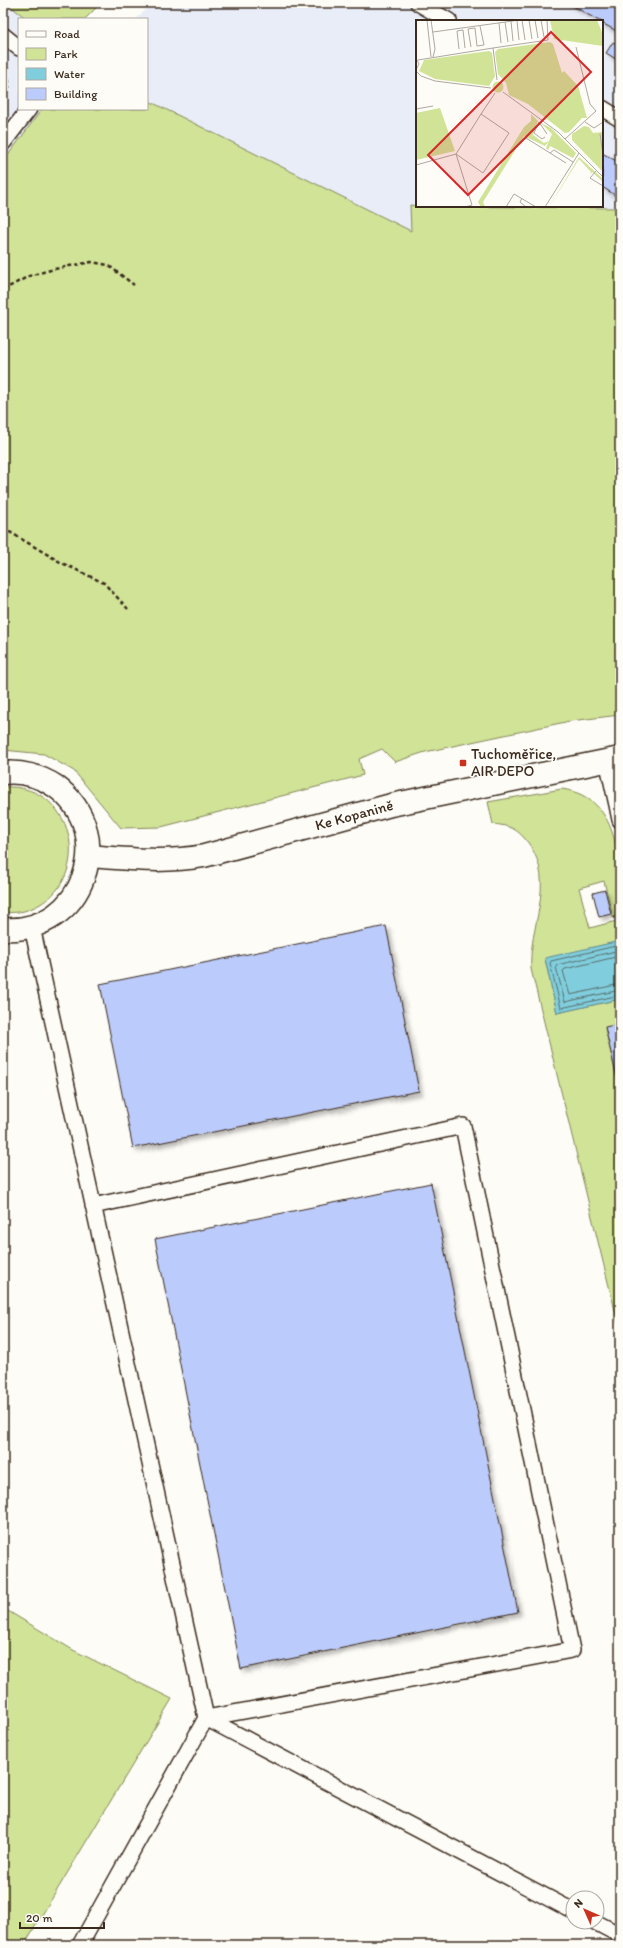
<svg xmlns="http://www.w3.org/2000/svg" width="623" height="1948" font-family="Itim,sans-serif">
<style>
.built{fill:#e9edf8}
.green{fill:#d0e397;stroke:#86865a}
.water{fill:#80cedd;stroke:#648c91}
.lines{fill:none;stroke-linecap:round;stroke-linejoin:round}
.shore{stroke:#576c6a;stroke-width:1}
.building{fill:#bbcbfb;stroke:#3b2a1e;filter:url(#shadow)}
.lane-casing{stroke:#3b2a1e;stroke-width:18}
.secondary-casing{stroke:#3b2a1e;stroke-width:25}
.path{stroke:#3b2a1e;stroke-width:2.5;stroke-dasharray:4 3;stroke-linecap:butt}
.lane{stroke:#fdfcf7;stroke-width:15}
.secondary{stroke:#fdfcf7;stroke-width:22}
.poi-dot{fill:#c8321e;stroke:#fdfcf7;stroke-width:1.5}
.labels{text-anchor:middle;stroke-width:3.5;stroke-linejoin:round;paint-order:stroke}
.poi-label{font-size:15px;fill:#3b2a1e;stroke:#fdfcf7;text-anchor:start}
.street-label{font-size:15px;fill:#3b2a1e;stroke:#fdfcf7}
.inset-road{fill:none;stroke:#afa8a0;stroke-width:1}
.view{fill:#d62828;fill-opacity:0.15;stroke:#d62828;stroke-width:2}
.inset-edge{fill:none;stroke:#3b2a1e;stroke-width:2}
</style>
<defs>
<filter id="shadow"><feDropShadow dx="3.5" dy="3.5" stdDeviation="2" flood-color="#0004"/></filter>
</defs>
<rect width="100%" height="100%" fill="#fdfcf7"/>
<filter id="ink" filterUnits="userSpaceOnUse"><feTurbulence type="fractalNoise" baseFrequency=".025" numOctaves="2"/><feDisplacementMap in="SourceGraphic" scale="8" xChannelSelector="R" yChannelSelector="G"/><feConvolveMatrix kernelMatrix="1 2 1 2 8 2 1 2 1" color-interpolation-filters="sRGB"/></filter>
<g filter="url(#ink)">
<!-- built -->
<path class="built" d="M 3,3 L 36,3 L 58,19 L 19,19 L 19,109 L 147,109 L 147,19 L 136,19 L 153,3 L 620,3 L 620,208 L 494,206 L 602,206 L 602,21 L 417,21 L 417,205 L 410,205 L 412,231 L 382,749 L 359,759 L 363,775 L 161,827 L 145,821 L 114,780 L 3,728 Z"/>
<!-- green -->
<path class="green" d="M 6,3 L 101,3 L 85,19 L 27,19 Z
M 147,100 L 411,231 L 410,205 L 417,206 L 620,208 L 620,715 L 570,721 L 425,752 L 395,762 L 382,749 L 359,759 L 363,775 L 161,827 L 121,828 L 74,771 L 44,754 L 3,750 L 3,162 L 42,109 L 147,109 Z
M 3,787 C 79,782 97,890 24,911 C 18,913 10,912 3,913 Z
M 562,789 C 623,798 620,868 620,915 L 613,918 L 604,881 L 579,888 L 590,928 L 620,920 L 620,941 L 545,959 L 557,1013 L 620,999 L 620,1024 L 605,1028 L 620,1091 L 620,1331 L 531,969 C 528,927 557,884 529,844 C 518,829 511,826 493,824 L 488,802 Z
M 3,1608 L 73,1650 L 172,1699 L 24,1945 L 3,1945 Z"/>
<!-- water -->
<path class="water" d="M 620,941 L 620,999 L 557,1013 L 545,958 Z"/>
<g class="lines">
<!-- shore -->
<path class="shore" d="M 620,945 L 551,961 L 550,963 L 561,1008 L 620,995
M 620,950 L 557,965 L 556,967 L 565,1002 L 620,990
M 620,956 L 565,969 L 563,971 L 570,995 L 620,984"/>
</g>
<!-- building -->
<path class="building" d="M 568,3 L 620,3 L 620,33 L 602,23 L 602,21 L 599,21 Z
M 613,42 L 620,46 L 620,52 L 616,59 L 606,53 Z
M 602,153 L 620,163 L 620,198 L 602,187 Z
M 605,890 L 611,914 L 599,917 L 593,893 Z
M 386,926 L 419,1091 L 133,1148 L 100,984 Z
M 620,1024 L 620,1091 L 605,1027 Z
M 431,1183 L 518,1612 L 241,1669 L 155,1239 Z"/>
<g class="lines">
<defs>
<path id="lane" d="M 418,3 L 449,21
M 3,35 L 19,48
M 602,108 L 620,119
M 3,143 L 29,109
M 607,760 L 617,805
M 620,810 L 617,805 L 620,820
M 32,927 L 206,1718 L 572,1650 L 463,1126 L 93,1206
M 595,1922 L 620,1935
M 80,1945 L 206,1718 L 573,1911"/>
<g id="secondary">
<path d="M 3,773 C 21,771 40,776 55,786 C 120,833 83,935 3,929"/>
<path id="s1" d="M 89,856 C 128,859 165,863 204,856 L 391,805 L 620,758"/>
</g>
</defs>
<!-- lane casing -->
<use href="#lane" class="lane-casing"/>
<!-- secondary casing -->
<use href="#secondary" class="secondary-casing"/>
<!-- path -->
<path class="path" d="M 3,95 L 9,87 L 7,67
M 3,290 L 29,276 L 54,269 L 91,262 L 108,265 L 134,285
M 3,528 L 60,562 L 104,583 L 128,609"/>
<!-- lane -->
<use href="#lane" class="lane"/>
<!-- secondary -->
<use href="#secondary" class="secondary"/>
</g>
</g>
<!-- markers -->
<rect class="poi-dot" x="459" y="759" width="8" height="8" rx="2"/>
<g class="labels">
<!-- poi labels -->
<g class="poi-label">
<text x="471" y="759">Tuchoměřice,<tspan x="471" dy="17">AIR DEPO</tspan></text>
</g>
<!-- street labels -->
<g class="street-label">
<text dy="5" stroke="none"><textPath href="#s1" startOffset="271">Ke Kopanině</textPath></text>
</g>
</g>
<!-- overview -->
<g transform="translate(416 20)">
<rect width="187" height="187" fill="#fdfcf7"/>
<path d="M 134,0 L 181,0 L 187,15 L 187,26 L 138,19 ZM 134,22 L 137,24 L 146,53 L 148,51 L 162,66 L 171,98 L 166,98 L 153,112 L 149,113 L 112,84 L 93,75 L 90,63 L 82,54 L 79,32 L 82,29 ZM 73,31 L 76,33 L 79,56 L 73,66 L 19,59 L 3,51 L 8,40 ZM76.5 67a5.5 5.5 0 1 1 11 0a5.5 5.5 0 1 1-11 0ZM 24,88 L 39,131 L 0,140 L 0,93 ZM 115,94 L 122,101 L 117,115 L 128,123 L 133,121 L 129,126 L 108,116 L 67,182 L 69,187 L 65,187 L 62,182 L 108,107 L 115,101 ZM 125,103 L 135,108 L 160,133 L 157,138 L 134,126 L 132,130 L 130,128 L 136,114 ZM 168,106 L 173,107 L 177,113 L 187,112 L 187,152 L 156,120 L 156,114 ZM 163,137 L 187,159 L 187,162 L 176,152 L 174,155 L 175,152 L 163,139 L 133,187 Z" fill="#d0e397"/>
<path class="inset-road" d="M 11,0 L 15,37M 15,0 L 19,29 L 17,37M 106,0 L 109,20M 113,0 L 116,19M 119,0 L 122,18M 125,0 L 128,17M 95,1 L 97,21M 101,1 L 103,20M 89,2 L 92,22M 83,3 L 85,23M 17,12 L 104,0M 55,27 L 52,9 L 59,8 L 61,26 L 68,25 L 64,6M 77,28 L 132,20 L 131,0M 43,29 L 41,11 L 47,10 L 49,28M 0,38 L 3,44 L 0,50M 2,40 L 77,28 L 81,60M 0,51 L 5,56 L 19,61 L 75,68M 87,72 L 142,112 L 187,157M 0,89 L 17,86M 65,94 L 93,113 L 67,153 L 40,134 L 65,94 L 79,73M 169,102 L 178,108 L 187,102M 184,114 L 187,135M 129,117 L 126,119 L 118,113 L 123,102 L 131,114M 110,118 L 150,143M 149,119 L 180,91 L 174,84 L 160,27M 134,133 L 138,130 L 157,142M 0,145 L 40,134 L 56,185 L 49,187M 180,151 L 174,158 L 187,166M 106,178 L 104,182 L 110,187M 90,187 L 98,174 L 120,187M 129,187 L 163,133"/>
<path class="view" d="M 135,12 L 175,52 L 52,175 L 12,135 Z"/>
<rect width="187" height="187" class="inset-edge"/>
</g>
<!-- margin -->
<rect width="623" height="1948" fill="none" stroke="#fdfcf7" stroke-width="16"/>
<rect x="8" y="8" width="607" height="1932" fill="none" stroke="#3b2a1e" stroke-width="1.5" filter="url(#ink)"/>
<!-- legend -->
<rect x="18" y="18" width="130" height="92" fill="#fdfcf7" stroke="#afa8a0"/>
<rect x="26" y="31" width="20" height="6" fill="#fdfcf7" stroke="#afa8a0"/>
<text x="54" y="38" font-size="12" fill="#3b2a1e">Road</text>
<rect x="26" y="48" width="20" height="12" fill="#d0e397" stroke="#afa8a0"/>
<text x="54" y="58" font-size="12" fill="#3b2a1e">Park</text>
<rect x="26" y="68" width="20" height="12" fill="#80cedd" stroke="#afa8a0"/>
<text x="54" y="78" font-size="12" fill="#3b2a1e">Water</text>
<rect x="26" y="88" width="20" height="12" fill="#bbcbfb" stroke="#afa8a0"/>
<text x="54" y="98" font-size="12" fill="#3b2a1e">Building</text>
<!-- north arrow -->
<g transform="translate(585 1910) rotate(315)"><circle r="19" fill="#fdfcf7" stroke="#afa8a0"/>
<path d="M0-3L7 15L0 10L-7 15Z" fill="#c8321e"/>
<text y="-6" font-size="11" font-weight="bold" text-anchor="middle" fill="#3b2a1e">N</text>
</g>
<!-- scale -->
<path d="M20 1922v6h84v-6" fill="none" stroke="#3b2a1e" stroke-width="2"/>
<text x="26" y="1922" font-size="12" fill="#3b2a1e" stroke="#fdfcf7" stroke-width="3" paint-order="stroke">20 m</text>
</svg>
